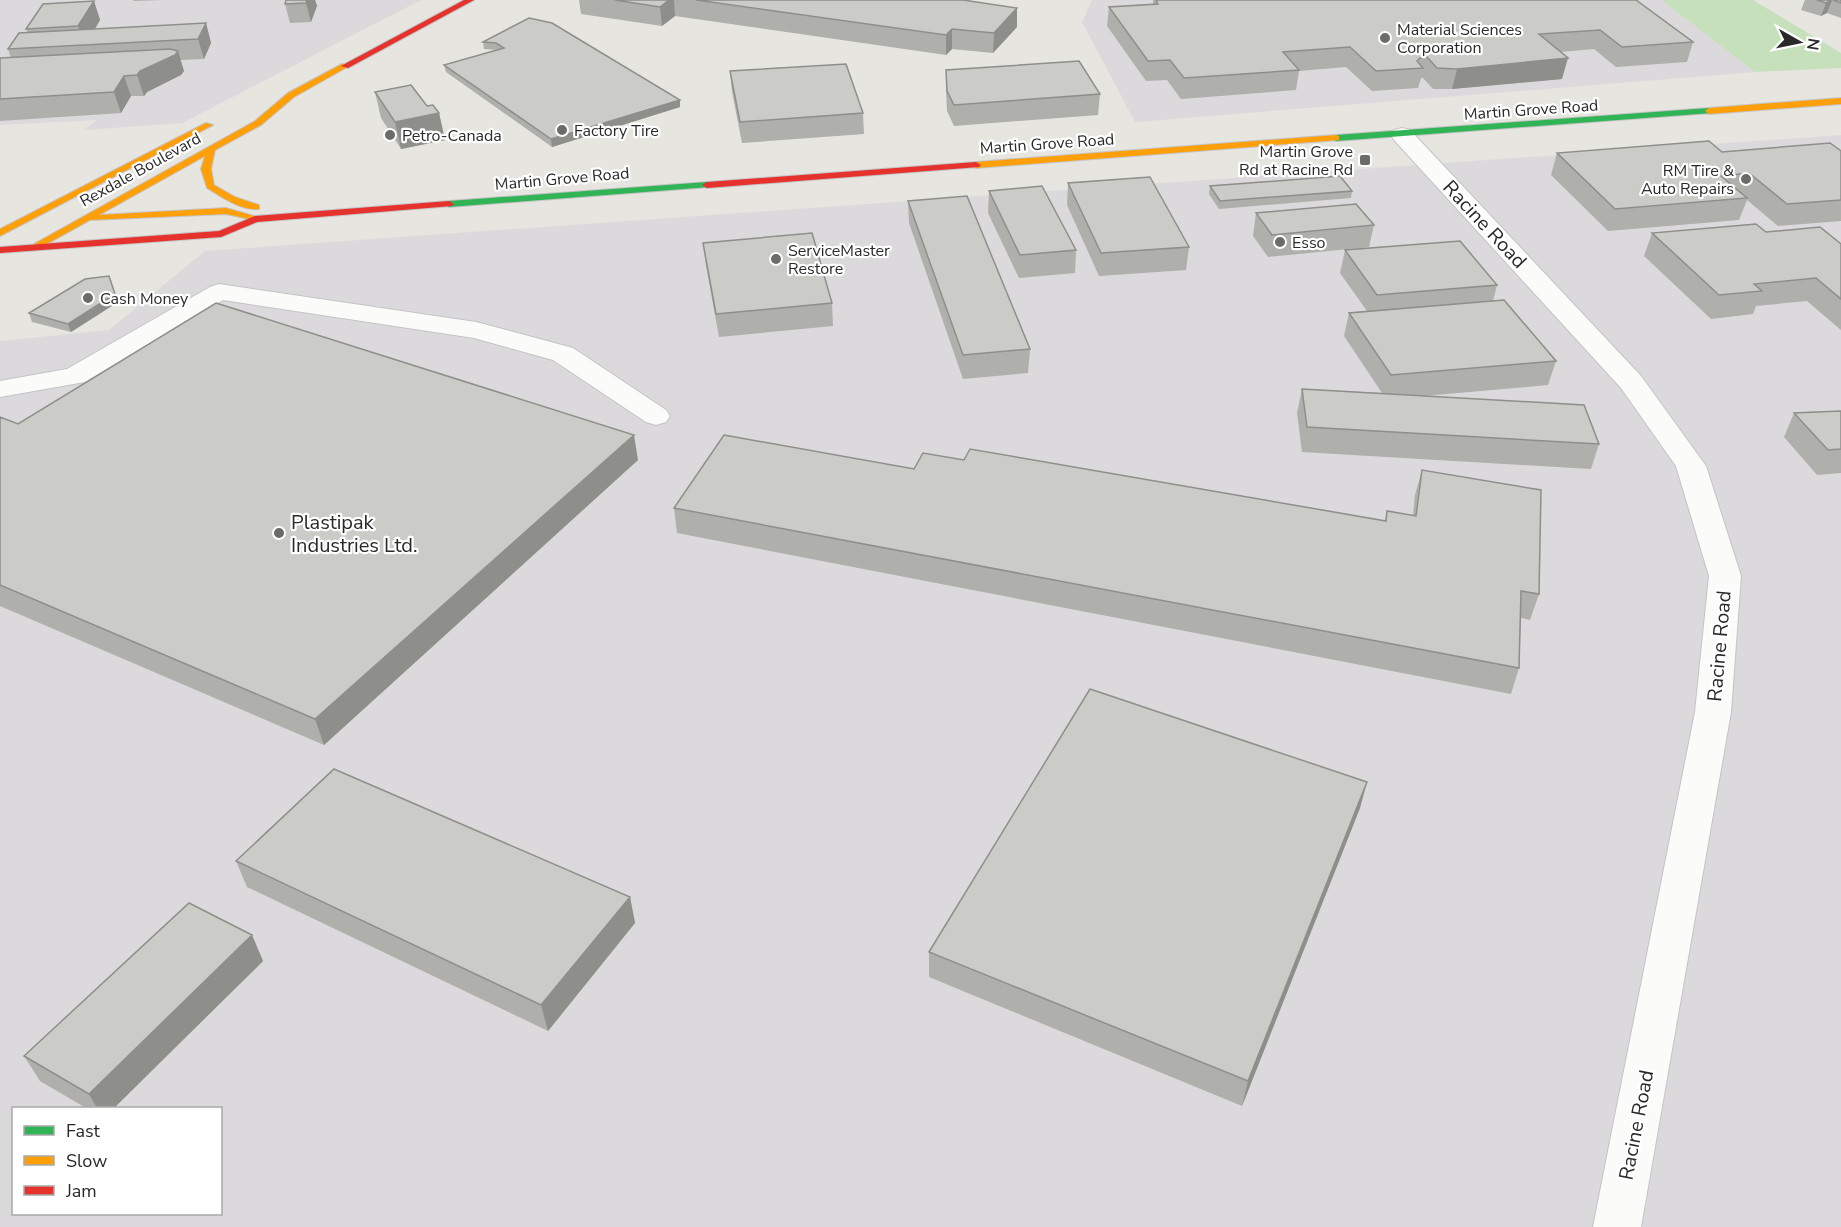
<svg xmlns="http://www.w3.org/2000/svg" width="1841" height="1227" font-family="'Nunito Sans',sans-serif">
<style>
.industrial{fill:#dbd9db;fill-rule:evenodd}
.green{fill:#c6e0bc}
.lines{fill:none;stroke-linecap:round;stroke-linejoin:round}
.street-casing{stroke:#c5c4c5;stroke-width:2}
.fast-casing{stroke:#c5c4c5;stroke-width:2}
.slow-casing{stroke:#c5c4c5;stroke-width:2}
.jam-casing{stroke:#c5c4c5;stroke-width:2}
.street{fill:#fbfbfa;fill-rule:evenodd}
.fast{fill:#30b455;fill-rule:evenodd}
.slow{fill:#ff9f0a;fill-rule:evenodd}
.jam{fill:#e5322d;fill-rule:evenodd}
.wall{fill:#afafab}
.shaded-wall{fill:#8e8e8b}
.building{fill:#cbcbc7;stroke:#8e8e8b;stroke-width:1.5}
.poi-dot{fill:#6b6b69;stroke:#fff;stroke-width:2}
.labels{text-anchor:middle;stroke-width:4.5;stroke-linejoin:round;paint-order:stroke}
.far-poi-label{font-size:16px;fill:#292929;stroke:#fff;text-anchor:start}
.far-street-label{font-size:16px;fill:#292929;stroke:#fff}
.street-label{font-size:20px;fill:#292929;stroke:#fff}
.poi-label{font-size:20px;fill:#292929;stroke:#fff;text-anchor:start}
</style>
<rect width="100%" height="100%" fill="#e6e5e0"/>
<!-- industrial -->
<path class="industrial" d="M 0,0 L 421,0 L 182,123 L 84,130 L 97,120 L 0,125 Z
M 1092,0 L 1661,0 L 1755,72 L 1135,122 L 1082,22 Z
M 1841,135 L 1841,1227 L 0,1227 L 0,341 L 109,330 L 205,251 ZM 14,1108 L 220,1108 L 220,1214 L 14,1214 Z"/>
<!-- green -->
<path class="green" d="M 1661,0 L 1753,0 L 1841,53 L 1841,68 L 1755,72 Z"/>
<g class="lines">
<defs>
<path id="street" d="M 1402,128 L 1410,130 L 1641,376 L 1706,466 L 1741,576 L 1731,712 L 1641,1227 L 1593,1227 L 1695,712 L 1709,576 L 1676,466 L 1621,388 L 1394,140 L 1391,135 L 1394,130 Z
M 219,284 L 476,322 L 573,348 L 666,410 L 670,416 L 666,422 L 656,425 L 646,422 L 553,360 L 474,338 L 223,300 L 85,382 L 0,397 L 0,381 L 67,369 L 210,287 Z"/>
<path id="fast" d="M 1709,108 L 1713,111 L 1712,113 L 1336,141 L 1332,138 L 1336,135 Z
M 707,182 L 710,183 L 710,187 L 449,207 L 444,204 L 449,201 Z"/>
<path id="slow" d="M 342,64 L 349,66 L 294,97 L 261,125 L 215,150 L 211,169 L 214,185 L 235,197 L 259,205 L 259,209 C 241,211 222,197 207,188 L 201,169 L 205,156 L 99,215 L 226,208 L 258,217 L 258,221 L 226,214 L 90,220 L 43,246 L 39,247 L 34,244 L 255,121 L 288,93 Z
M 1841,98 L 1841,104 L 1709,114 L 1705,111 L 1709,108 Z
M 206,123 L 213,125 L 0,236 L 0,229 Z
M 1336,135 L 1339,136 L 1339,140 L 976,168 L 971,165 L 976,162 Z"/>
<path id="jam" d="M 464,0 L 474,0 L 348,68 L 341,66 Z
M 976,162 L 981,165 L 979,167 L 707,188 L 702,185 L 707,182 Z
M 449,201 L 454,204 L 452,206 L 257,222 L 221,237 L 0,253 L 0,247 L 219,231 L 255,216 Z"/>
</defs>
<!-- street casing -->
<use href="#street" class="street-casing"/>
<!-- fast casing -->
<use href="#fast" class="fast-casing"/>
<!-- slow casing -->
<use href="#slow" class="slow-casing"/>
<!-- jam casing -->
<use href="#jam" class="jam-casing"/>
<!-- street -->
<use href="#street" class="street"/>
<!-- fast -->
<use href="#fast" class="fast"/>
<!-- slow -->
<use href="#slow" class="slow"/>
<!-- jam -->
<use href="#jam" class="jam"/>
</g>
<!-- wall -->
<path class="wall" d="M 133,0 L 162,0 L 134,1 Z
M 286,0 L 315,0 L 317,6 L 311,22 L 290,23 L 285,4 Z
M 579,0 L 963,0 L 1017,8 L 1017,27 L 993,53 L 952,49 L 946,55 L 675,16 L 662,26 L 581,14 Z
M 1153,0 L 1636,0 L 1693,42 L 1687,62 L 1616,67 L 1594,49 L 1560,52 L 1562,79 L 1452,89 L 1433,89 L 1423,78 L 1421,78 L 1418,88 L 1372,91 L 1346,67 L 1299,71 L 1296,90 L 1181,99 L 1167,80 L 1146,81 L 1107,26 L 1109,7 L 1153,4 Z
M 1805,0 L 1841,0 L 1841,18 L 1827,13 L 1821,16 L 1801,10 Z
M 94,1 L 100,20 L 95,29 L 206,23 L 211,43 L 204,59 L 180,60 L 184,71 L 181,75 L 147,92 L 144,96 L 131,96 L 121,113 L 0,121 L 0,59 L 11,58 L 8,49 L 28,33 L 26,29 Z
M 529,18 L 680,107 L 552,147 L 446,72 L 444,65 L 497,50 L 484,49 L 483,42 Z
M 946,70 L 1100,94 L 1098,115 L 954,126 L 947,111 L 946,90 Z
M 730,71 L 863,113 L 864,134 L 742,143 L 732,92 Z
M 375,92 L 427,106 L 439,113 L 445,140 L 401,149 L 381,118 Z
M 1841,151 L 1841,221 L 1778,226 L 1747,200 L 1739,220 L 1608,231 L 1551,175 L 1557,153 Z
M 1068,183 L 1189,247 L 1186,270 L 1099,276 L 1067,205 Z
M 1210,186 L 1352,191 L 1351,198 L 1219,209 L 1209,194 Z
M 989,191 L 1076,250 L 1075,273 L 1019,278 L 988,213 Z
M 908,201 L 1030,349 L 1028,373 L 963,379 L 909,223 Z
M 1256,213 L 1374,225 L 1369,247 L 1268,257 L 1253,236 Z
M 1766,232 L 1841,244 L 1841,330 L 1807,301 L 1756,306 L 1753,314 L 1711,319 L 1644,256 L 1652,233 Z
M 703,243 L 832,303 L 833,326 L 719,337 L 706,266 Z
M 1345,250 L 1497,285 L 1493,301 L 1556,361 L 1548,385 L 1424,396 L 1599,444 L 1591,469 L 1302,452 L 1297,413 L 1302,389 L 1382,393 L 1344,336 L 1349,313 L 1367,311 L 1340,273 Z
M 118,302 L 71,332 L 32,322 L 29,313 Z
M 1841,411 L 1841,473 L 1817,475 L 1784,437 L 1794,413 Z
M 0,417 L 18,424 L 638,460 L 324,745 L 0,606 Z
M 964,460 L 1385,521 L 1387,511 L 1413,515 L 1415,495 L 1422,470 L 1539,594 L 1530,620 L 1521,618 L 1519,668 L 1511,694 L 677,533 L 674,508 Z
M 1360,808 L 1242,1106 L 929,977 L 929,952 Z
M 236,861 L 630,897 L 635,923 L 548,1031 L 247,887 Z
M 252,935 L 263,961 L 114,1108 L 86,1108 L 40,1081 L 24,1056 Z"/>
<!-- shaded-wall -->
<path class="shaded-wall" d="M 307,0 L 315,0 L 317,6 L 311,22 L 306,3 Z
M 669,0 L 674,0 L 675,16 L 662,26 L 660,7 Z
M 1832,0 L 1827,13 L 1821,16 L 1826,3 Z
M 94,1 L 100,20 L 85,46 L 78,26 Z
M 1017,8 L 1017,27 L 993,53 L 994,33 Z
M 206,23 L 211,43 L 204,59 L 198,39 Z
M 952,29 L 952,49 L 946,55 L 946,35 Z
M 178,51 L 184,71 L 181,75 L 147,92 L 144,96 L 137,75 L 140,71 Z
M 1568,58 L 1562,79 L 1452,89 L 1457,69 Z
M 124,76 L 131,96 L 121,113 L 114,92 Z
M 680,100 L 680,107 L 552,147 L 551,139 Z
M 439,113 L 445,140 L 401,149 L 395,122 Z
M 109,276 L 118,302 L 71,332 L 68,324 Z
M 634,435 L 638,460 L 324,745 L 315,719 Z
M 1367,782 L 1360,808 L 1242,1106 L 1248,1081 Z
M 630,897 L 635,923 L 548,1031 L 541,1005 Z
M 252,935 L 263,961 L 114,1108 L 97,1108 L 89,1094 Z"/>
<!-- building -->
<path class="building" d="M 286,0 L 307,0 L 306,3 L 285,4 Z
M 615,0 L 669,0 L 660,7 Z
M 696,0 L 963,0 L 1017,8 L 994,33 L 952,29 L 946,35 Z
M 1156,0 L 1636,0 L 1693,42 L 1622,47 L 1600,30 L 1539,34 L 1568,58 L 1457,69 L 1437,68 L 1427,57 L 1420,58 L 1417,61 L 1423,68 L 1376,71 L 1350,47 L 1283,52 L 1299,70 L 1184,78 L 1170,60 L 1148,61 L 1109,7 L 1158,4 Z
M 1817,0 L 1831,0 L 1826,3 Z
M 1833,0 L 1841,0 L 1841,3 Z
M 94,1 L 78,26 L 26,29 L 43,4 Z
M 529,18 L 552,23 L 680,100 L 551,139 L 444,65 L 504,48 L 496,43 L 483,42 Z
M 206,23 L 198,39 L 8,49 L 19,33 Z
M 170,49 L 178,51 L 175,55 L 140,71 L 137,75 L 124,76 L 114,92 L 0,99 L 0,58 Z
M 1079,61 L 1100,94 L 954,105 L 947,91 L 946,70 Z
M 846,64 L 863,113 L 740,122 L 730,71 Z
M 411,85 L 427,106 L 433,105 L 439,113 L 395,122 L 375,92 Z
M 1709,141 L 1722,152 L 1830,143 L 1841,151 L 1841,200 L 1787,204 L 1749,173 L 1721,176 L 1747,198 L 1615,209 L 1557,153 Z
M 1340,176 L 1352,191 L 1220,201 L 1210,186 Z
M 1150,177 L 1189,247 L 1101,253 L 1068,183 Z
M 1042,186 L 1076,250 L 1020,255 L 989,191 Z
M 967,196 L 1030,349 L 963,355 L 908,201 Z
M 1356,204 L 1374,225 L 1272,235 L 1256,213 Z
M 1756,224 L 1766,232 L 1820,227 L 1841,244 L 1841,299 L 1816,278 L 1754,284 L 1762,291 L 1719,295 L 1652,233 Z
M 812,233 L 832,303 L 716,314 L 703,243 Z
M 1460,241 L 1497,285 L 1377,295 L 1345,250 Z
M 109,276 L 115,294 L 68,324 L 29,313 L 85,279 Z
M 1504,300 L 1556,361 L 1391,375 L 1349,313 Z
M 216,303 L 634,435 L 315,719 L 0,585 L 0,417 L 18,424 Z
M 1302,389 L 1584,405 L 1599,444 L 1307,427 Z
M 1841,411 L 1841,449 L 1828,450 L 1794,413 Z
M 724,435 L 914,469 L 923,453 L 964,460 L 970,449 L 1386,521 L 1387,511 L 1416,516 L 1422,470 L 1541,490 L 1539,594 L 1521,591 L 1519,668 L 674,508 Z
M 1090,689 L 1367,782 L 1248,1081 L 929,952 Z
M 334,769 L 630,897 L 541,1005 L 236,861 Z
M 189,903 L 252,935 L 89,1094 L 24,1056 Z"/>
<!-- markers -->
<g class="poi-dot">
<circle cx="1385" cy="38" r="6"/>
<circle cx="562" cy="130" r="6"/>
<circle cx="390" cy="135" r="6"/>
<rect x="1359" y="154" width="12" height="12" rx="3"/>
<circle cx="1746" cy="179" r="6"/>
<circle cx="1280" cy="242" r="6"/>
<circle cx="776" cy="259" r="6"/>
<circle cx="88" cy="298" r="6"/>
<circle cx="279" cy="533" r="6"/>
</g>
<g class="labels">
<!-- far-poi labels -->
<g class="far-poi-label">
<text x="1397" y="35">Material Sciences<tspan x="1397" dy="18">Corporation</tspan></text>
<text x="574" y="136">Factory Tire</text>
<text x="402" y="141">Petro-Canada</text>
<text x="1353" y="157" text-anchor="end">Martin Grove<tspan x="1353" dy="18">Rd at Racine Rd</tspan></text>
<text x="1734" y="176" text-anchor="end">RM Tire &amp;<tspan x="1734" dy="18">Auto Repairs</tspan></text>
<text x="1292" y="248">Esso</text>
<text x="788" y="256">ServiceMaster<tspan x="788" dy="18">Restore</tspan></text>
<text x="100" y="304">Cash Money</text>
</g>
<!-- far-street labels -->
<g class="far-street-label">
<text transform="translate(1531 109) rotate(-4)" y="6">Martin Grove Road</text>
<text transform="translate(1047 143) rotate(-4)" y="6">Martin Grove Road</text>
<text transform="translate(140 169) rotate(-29)" y="6">Rexdale Boulevard</text>
<text transform="translate(562 178) rotate(-5)" y="6">Martin Grove Road</text>
</g>
<!-- street labels -->
<g class="street-label">
<text transform="translate(1485 224) rotate(47)" y="7">Racine Road</text>
<text transform="translate(1719 646) rotate(-85)" y="7">Racine Road</text>
<text transform="translate(1636 1125) rotate(-79)" y="7">Racine Road</text>
</g>
<!-- poi labels -->
<g class="poi-label">
<text x="291" y="529">Plastipak<tspan x="291" dy="23">Industries Ltd.</tspan></text>
</g>
</g>
<!-- legend -->
<rect x="12" y="1107" width="210" height="108" fill="#ffffff" stroke="#a9a9a9" stroke-width="1.5"/>
<rect x="24" y="1126" width="30" height="9" fill="#30b455" stroke="#a9a9a9" stroke-width="1.5"/>
<text x="66" y="1137" font-size="18" fill="#292929">Fast</text>
<rect x="24" y="1156" width="30" height="9" fill="#ff9f0a" stroke="#a9a9a9" stroke-width="1.5"/>
<text x="66" y="1167" font-size="18" fill="#292929">Slow</text>
<rect x="24" y="1186" width="30" height="9" fill="#e5322d" stroke="#a9a9a9" stroke-width="1.5"/>
<text x="66" y="1197" font-size="18" fill="#292929">Jam</text>
<!-- north arrow -->
<g transform="translate(1799 42) rotate(99)" stroke="#ffffff" stroke-width="4.5" paint-order="stroke">
<path d="M0-4.5L10 22L0 15L-10 22Z" fill="#292929"/>
<text y="-9" font-size="16" font-weight="bold" text-anchor="middle" fill="#292929">N</text>
</g>
</svg>
